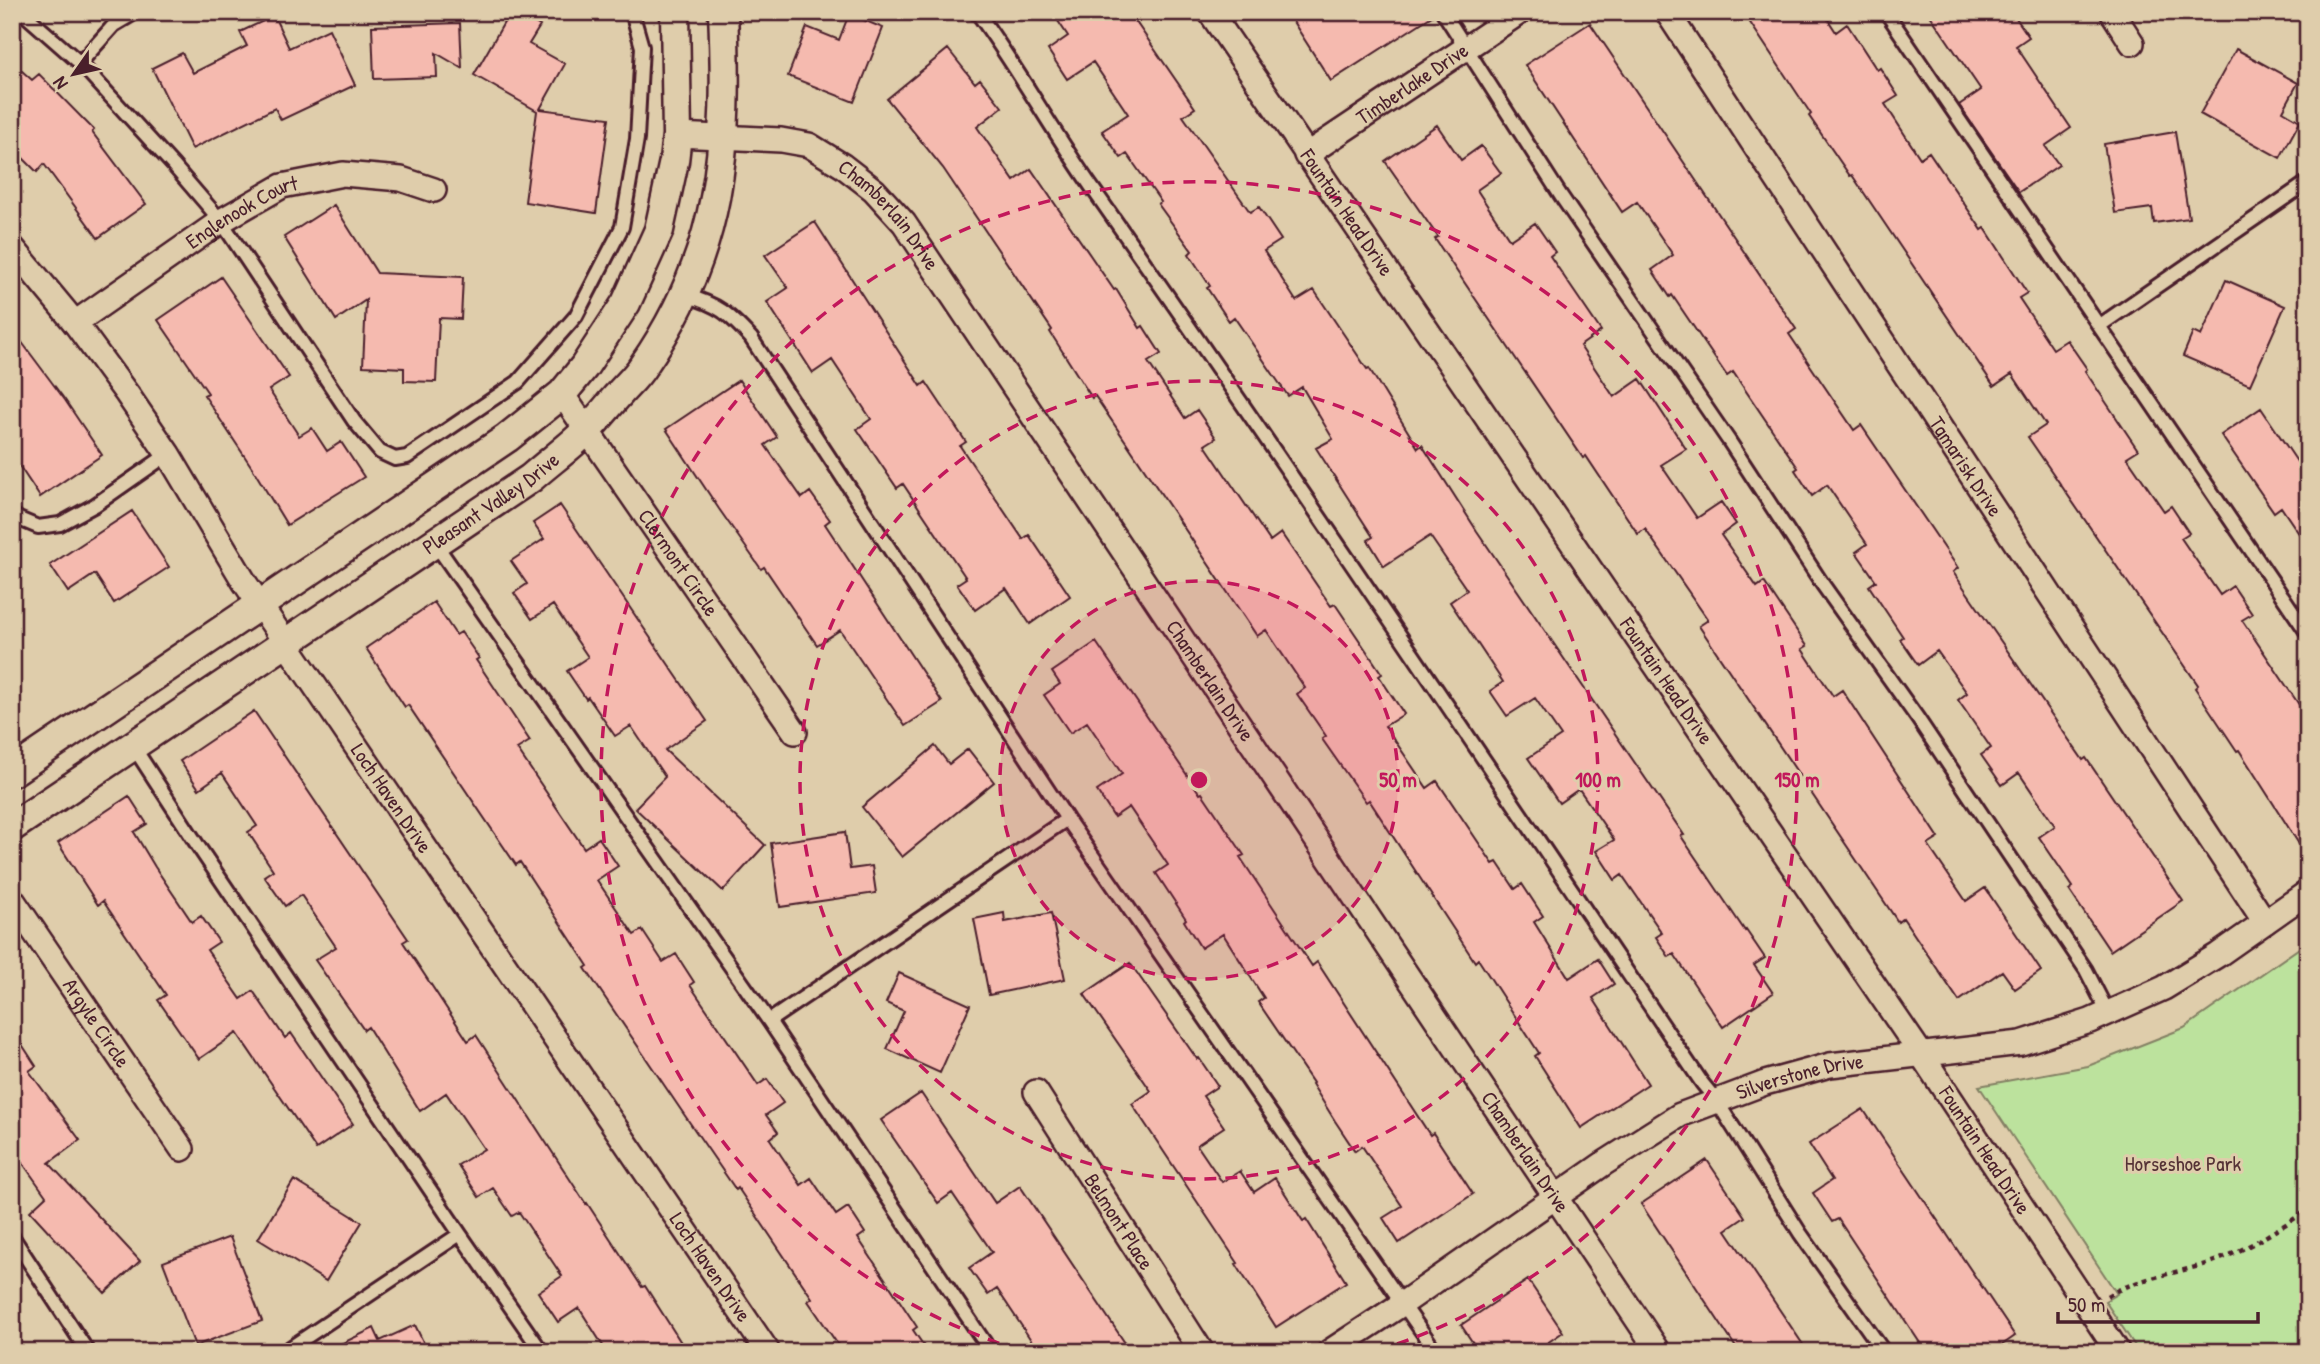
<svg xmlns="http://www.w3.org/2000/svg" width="2320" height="1364" font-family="'Patrick Hand',sans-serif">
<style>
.green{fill:#bce29d;stroke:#838064;stroke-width:2}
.building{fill:#f5baaf;stroke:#4a1f2b;stroke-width:2}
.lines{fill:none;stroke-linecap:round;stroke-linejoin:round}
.service-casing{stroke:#4a1f2b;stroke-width:18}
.minor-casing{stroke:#4a1f2b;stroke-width:28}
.tertiary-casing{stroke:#4a1f2b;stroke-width:33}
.path{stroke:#4a1f2b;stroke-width:4.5;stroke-dasharray:5 5;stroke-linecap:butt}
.service{stroke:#dfcdab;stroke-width:12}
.minor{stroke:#dfcdab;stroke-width:23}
.tertiary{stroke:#dfcdab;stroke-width:28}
.ring{fill:none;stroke:#c2185b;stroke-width:3.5;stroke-dasharray:12 9}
.labels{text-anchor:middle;stroke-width:6;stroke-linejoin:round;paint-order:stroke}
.street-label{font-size:21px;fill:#4a1f2b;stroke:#dfcdab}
.park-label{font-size:21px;fill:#553236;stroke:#dfcdab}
.centre{fill:#c2185b;stroke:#dfcdab;stroke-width:3.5}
.ring-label{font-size:21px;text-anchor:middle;font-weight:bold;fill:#c2185b;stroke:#dfcdab;stroke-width:6;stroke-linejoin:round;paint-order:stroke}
</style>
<rect width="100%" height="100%" fill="#dfcdab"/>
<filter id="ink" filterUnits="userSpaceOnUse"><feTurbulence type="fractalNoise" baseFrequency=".0143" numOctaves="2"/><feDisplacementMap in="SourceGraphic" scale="14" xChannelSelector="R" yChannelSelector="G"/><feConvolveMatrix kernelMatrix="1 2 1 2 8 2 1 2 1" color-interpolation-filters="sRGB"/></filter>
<g filter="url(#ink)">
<!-- green -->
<path class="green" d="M 2308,942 L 2308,1352 L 2139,1352 L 2105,1301 L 2117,1294 L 1979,1086 L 2088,1066 L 2184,1028 Z"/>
<!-- building -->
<path class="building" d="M 510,12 L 516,12 L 540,26 L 529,44 L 565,64 L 540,109 L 609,118 L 596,213 L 525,202 L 537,111 L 474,75 Z
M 1052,12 L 1129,12 L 1195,108 L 1183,116 L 1250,212 L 1259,207 L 1281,240 L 1264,251 L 1296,301 L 1314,290 L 1367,369 L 1369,368 L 1418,448 L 1422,445 L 1477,531 L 1684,835 L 1681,836 L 1745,931 L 1746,930 L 1765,958 L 1754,965 L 1773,993 L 1723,1027 L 1674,954 L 1669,957 L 1656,937 L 1662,933 L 1622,875 L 1615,880 L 1596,851 L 1614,840 L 1579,789 L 1559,803 L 1528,758 L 1561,736 L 1535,698 L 1507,716 L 1490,691 L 1503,682 L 1450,602 L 1467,590 L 1430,536 L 1384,566 L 1368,540 L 1373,537 L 1316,448 L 1333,439 L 1302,387 L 1288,396 L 1234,317 L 1229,321 L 1207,288 L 1210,286 L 1189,254 L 1192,251 L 1158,204 L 1161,202 L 1127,154 L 1121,158 L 1102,131 L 1128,114 L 1093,62 L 1067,79 L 1048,50 L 1068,36 Z
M 1304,12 L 1434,12 L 1435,14 L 1331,81 L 1292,20 Z
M 1743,12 L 1823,12 L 1836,32 L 1847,24 L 1877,70 L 1880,68 L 1898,96 L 1885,104 L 1920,158 L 1929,152 L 1982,230 L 1985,228 L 2027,293 L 2019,298 L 2053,349 L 2067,340 L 2087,369 L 2085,371 L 2138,450 L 2127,457 L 2164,511 L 2171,506 L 2189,533 L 2181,538 L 2220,595 L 2233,586 L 2252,614 L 2242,620 L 2308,718 L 2308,858 L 2239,750 L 2237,751 L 2195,688 L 2198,685 L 2028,437 L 2046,425 L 2012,374 L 1994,386 L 1852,175 L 1850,176 L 1809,116 L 1811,114 Z
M 1928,12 L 2012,12 L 2029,37 L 2016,46 L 2071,128 L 2045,146 L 2059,165 L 2019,192 L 1959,105 L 1981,90 Z
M 849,14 L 883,28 L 854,102 L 788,76 L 807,27 L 839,40 Z
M 274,16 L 289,48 L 329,29 L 355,85 L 281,120 L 275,108 L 192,149 L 152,68 L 182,53 L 193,73 L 247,46 L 240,32 Z
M 460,23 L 462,68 L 436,53 L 437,77 L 374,79 L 372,26 Z
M 1590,23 L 1796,329 L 1789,334 L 1854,430 L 1861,425 L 1958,568 L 1953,572 L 2083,760 L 2086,758 L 2183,901 L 2110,951 L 2069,890 L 2073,887 L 2039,837 L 2055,826 L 2019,773 L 2002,785 L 1981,755 L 1991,748 L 1958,700 L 1967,693 L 1937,651 L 1918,665 L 1900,639 L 1903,637 L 1869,586 L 1876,581 L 1856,552 L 1867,544 L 1827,485 L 1812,496 L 1795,470 L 1798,468 L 1733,372 L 1727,376 L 1672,295 L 1670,297 L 1652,270 L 1673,255 L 1637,202 L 1622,212 L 1525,65 Z
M 948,49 L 975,83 L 980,79 L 1002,107 L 977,127 L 1014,181 L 1031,169 L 1114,290 L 1116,289 L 1140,328 L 1143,326 L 1161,354 L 1148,362 L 1185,418 L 1197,410 L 1216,438 L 1205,445 L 1270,541 L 1281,533 L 1331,606 L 1335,604 L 1382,674 L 1379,676 L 1404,714 L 1385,726 L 1427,788 L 1437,781 L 1493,864 L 1497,862 L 1515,889 L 1522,884 L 1543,916 L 1534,922 L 1569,978 L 1598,959 L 1614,984 L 1593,998 L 1648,1084 L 1581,1128 L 1535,1056 L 1539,1053 L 1478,959 L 1475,962 L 1369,800 L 1366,802 L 1322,739 L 1326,736 L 1297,694 L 1305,688 L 1266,630 L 1257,636 L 1095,396 L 1092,398 L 1050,332 L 1052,330 L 943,168 L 887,99 Z
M 2236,49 L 2298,83 L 2283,111 L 2300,121 L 2280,158 L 2200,114 Z
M 12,62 L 32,80 L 39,74 L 94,130 L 92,132 L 146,204 L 98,238 L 44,164 L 37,172 L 12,147 Z
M 1437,125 L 1461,160 L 1481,146 L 1501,173 L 1477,190 L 1510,240 L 1535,223 L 1555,252 L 1550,256 L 1601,331 L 1580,346 L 1614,397 L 1640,379 L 1686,449 L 1661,465 L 1697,518 L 1721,502 L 1736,524 L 1721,535 L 1757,587 L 1764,582 L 1807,646 L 1802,649 L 1833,696 L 1842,690 L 1939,838 L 1928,845 L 1966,901 L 1985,888 L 2041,971 L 2015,989 L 2002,971 L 1959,1001 L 1903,918 L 1898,922 L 1699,626 L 1708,620 L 1645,529 L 1638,534 L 1586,456 L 1583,458 L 1435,239 L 1438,237 L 1385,161 Z
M 2175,132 L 2189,218 L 2154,223 L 2152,208 L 2115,213 L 2104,144 Z
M 334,205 L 377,273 L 463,277 L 461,319 L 439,318 L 436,382 L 404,381 L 404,368 L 363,366 L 366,300 L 336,320 L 284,237 Z
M 815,222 L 921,386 L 926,382 L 966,442 L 960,446 L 1023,539 L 1029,535 L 1070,596 L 1030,624 L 1006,588 L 975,610 L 957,584 L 966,578 L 903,484 L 897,488 L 857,429 L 871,419 L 832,360 L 813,373 L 767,302 L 788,288 L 765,255 Z
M 221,277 L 289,377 L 269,390 L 299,436 L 312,428 L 327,451 L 341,442 L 364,477 L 287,525 L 251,466 L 204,395 L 208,393 L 158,320 Z
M 2226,280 L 2285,306 L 2250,385 L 2183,356 L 2193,332 L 2201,336 Z
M 12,329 L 65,400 L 102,455 L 40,497 L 12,455 Z
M 739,380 L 777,437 L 765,445 L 802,498 L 810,492 L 830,520 L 825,524 L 942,702 L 905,726 L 840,630 L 817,645 L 764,567 L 761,569 L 719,509 L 666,429 Z
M 2261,408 L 2308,478 L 2308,547 L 2281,507 L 2274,512 L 2221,435 Z
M 560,505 L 707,721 L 665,750 L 765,845 L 723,891 L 635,808 L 665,777 L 631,726 L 615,736 L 588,697 L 586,699 L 567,671 L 588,657 L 553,605 L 532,619 L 514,593 L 527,584 L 511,561 L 544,539 L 533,523 Z
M 132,511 L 169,567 L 114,603 L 95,574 L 68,592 L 50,565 Z
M 434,602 L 456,635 L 461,632 L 479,658 L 476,660 L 530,741 L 517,749 L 584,848 L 599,838 L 618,866 L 597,880 L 634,935 L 642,930 L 663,962 L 676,954 L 694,982 L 690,985 L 758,1085 L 767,1079 L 783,1103 L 766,1115 L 778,1132 L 770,1139 L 801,1185 L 811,1178 L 836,1215 L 848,1207 L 865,1233 L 858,1238 L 917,1327 L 913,1330 L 928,1352 L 843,1352 L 808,1301 L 812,1298 L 738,1188 L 736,1190 L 681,1110 L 585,968 L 588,966 L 520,862 L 516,865 L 408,705 L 405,707 L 366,648 Z
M 1096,642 L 1200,794 L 1202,793 L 1244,855 L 1240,857 L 1312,966 L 1317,962 L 1430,1135 L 1433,1133 L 1473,1194 L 1399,1243 L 1383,1218 L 1402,1206 L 1362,1146 L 1355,1151 L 1335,1121 L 1312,1084 L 1313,1083 L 1258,1002 L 1264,998 L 1223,934 L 1201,948 L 1184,921 L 1186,919 L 1156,873 L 1168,865 L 1129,807 L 1114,817 L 1097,791 L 1122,774 L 1087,722 L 1070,733 L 1044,695 L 1060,684 L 1052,672 Z
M 254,711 L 408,939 L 403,942 L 468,1041 L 476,1035 L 586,1204 L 587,1203 L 642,1287 L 645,1286 L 687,1352 L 607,1352 L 579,1308 L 558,1322 L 538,1292 L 562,1276 L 519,1212 L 512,1216 L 493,1188 L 479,1197 L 458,1165 L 484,1149 L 446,1093 L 420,1111 L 368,1027 L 364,1030 L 315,960 L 336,947 L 301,895 L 285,906 L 264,876 L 273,870 L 248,832 L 257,826 L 222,773 L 199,789 L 180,761 Z
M 935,746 L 949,764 L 968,749 L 994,782 L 902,857 L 862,807 Z
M 129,796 L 147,824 L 134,832 L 155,867 L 192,922 L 201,916 L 219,942 L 207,950 L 241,999 L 253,991 L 285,1038 L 291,1033 L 353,1124 L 316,1149 L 237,1033 L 199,1059 L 158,1000 L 166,995 L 103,901 L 98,905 L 58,843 Z
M 845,832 L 850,869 L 872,866 L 876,893 L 780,907 L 771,843 Z
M 1004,913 L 1005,922 L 1051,913 L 1065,979 L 989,995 L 974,919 Z
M 1130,963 L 1197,1059 L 1199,1058 L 1218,1086 L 1203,1096 L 1224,1127 L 1197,1145 L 1222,1182 L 1240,1171 L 1254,1192 L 1275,1178 L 1303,1221 L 1306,1219 L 1346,1282 L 1276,1327 L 1236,1264 L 1238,1263 L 1132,1104 L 1151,1091 L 1084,994 Z
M 899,973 L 970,1005 L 940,1073 L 887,1049 L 904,1011 L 886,1003 Z
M 12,1029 L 36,1066 L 29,1071 L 80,1140 L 49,1163 L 140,1261 L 105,1293 L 30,1211 L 46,1196 L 12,1148 Z
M 921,1093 L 995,1203 L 1020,1186 L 1131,1352 L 1039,1352 L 997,1289 L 988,1295 L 969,1268 L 992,1252 L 952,1193 L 938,1203 L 881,1120 Z
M 1863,1109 L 2015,1336 L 1992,1352 L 1926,1352 L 1838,1219 L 1832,1222 L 1813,1193 L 1832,1180 L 1809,1144 Z
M 1707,1160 L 1745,1217 L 1726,1230 L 1808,1352 L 1739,1352 L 1641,1204 Z
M 294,1180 L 362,1222 L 326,1281 L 258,1239 Z
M 230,1237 L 262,1321 L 195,1346 L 163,1262 Z
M 1528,1280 L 1563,1332 L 1534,1352 L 1479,1352 L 1461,1325 Z
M 415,1325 L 428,1352 L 324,1352 L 374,1328 L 380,1341 Z"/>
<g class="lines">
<defs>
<path id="service" d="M 22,12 L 80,63 L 173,165 L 221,221 L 354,421 L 380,452 L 395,459 L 407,457 L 518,382 L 576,316 L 622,227 L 637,139 L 642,47 L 632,12
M 974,12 L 979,15 C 1020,72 1053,132 1093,189 C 1300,484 1500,784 1702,1083 L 1716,1100 L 1800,1233 L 1884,1352
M 1443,12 L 1561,196 L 1729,441 L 1823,585 L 1918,719 L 2086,970 L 2108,1013
M 1886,12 L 2308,634
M 80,63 L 114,25 L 136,12
M 685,295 C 719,305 728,313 751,338 L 1067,819 L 1436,1352
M 2099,326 L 2308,182
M 12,514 L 19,519 L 38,527 L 60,524 L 95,505 L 168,454
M 434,542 L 769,1021 L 991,1352
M 133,746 L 200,849 L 460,1234 L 542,1352
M 769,1021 L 1067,819
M 12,1236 L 88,1352
M 284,1352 L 460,1234"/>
<g id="minor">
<path id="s1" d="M 1210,12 L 1921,1054 L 2118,1352"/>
<path id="s2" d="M 1667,12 L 2265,922"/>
<path d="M 2112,12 L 2132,43"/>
<path id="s3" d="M 677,135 L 781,140 L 809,145 L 843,166 L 874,190 L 904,223 L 1659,1352"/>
<path id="s4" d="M 1306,155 L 1520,12"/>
<path id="s5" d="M 12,247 L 75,323 L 127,394 L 168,454 L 245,583 L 768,1352"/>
<path id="s6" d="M 75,323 L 221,221 L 282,186 L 343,174 L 401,179 L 434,190"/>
<path id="s7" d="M 562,394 L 795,732"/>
<path id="s8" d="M 12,899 L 182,1149"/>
<path id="s9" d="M 1036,1092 L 1202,1352"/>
<path id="s10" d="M 1329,1352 L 1402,1304 L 1603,1164 L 1680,1115 L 1765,1083 L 1830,1065 L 2021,1043 L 2090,1021 L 2164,988 L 2218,955 L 2308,892"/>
</g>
<g id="tertiary">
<path d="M 12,772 L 507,438 L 562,394 L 584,367 L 626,303 L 659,230 L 674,161 L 677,135 L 675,12"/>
<path id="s11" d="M 12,827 L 531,478 C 549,462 570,447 587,430 C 598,419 608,406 619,394 C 627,385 637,376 643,366 C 723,251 729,147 723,12"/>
</g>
</defs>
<!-- service casing -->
<use href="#service" class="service-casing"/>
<!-- minor casing -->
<use href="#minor" class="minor-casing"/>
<!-- tertiary casing -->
<use href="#tertiary" class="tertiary-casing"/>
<!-- path -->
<path class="path" d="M 2107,1296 C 2138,1278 2173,1274 2206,1264 C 2244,1252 2275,1231 2308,1210"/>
<!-- service -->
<use href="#service" class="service"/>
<!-- minor -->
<use href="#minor" class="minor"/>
<!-- tertiary -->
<use href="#tertiary" class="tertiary"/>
</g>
</g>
<!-- distance rings -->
<circle cx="1199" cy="780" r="199" fill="#c2185b" fill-opacity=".12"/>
<g class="ring">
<circle cx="1199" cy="780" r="199"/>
<circle cx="1199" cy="780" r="399"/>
<path d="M1019 1350A598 598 0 1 1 1379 1350"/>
</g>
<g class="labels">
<!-- street labels -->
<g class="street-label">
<text dy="7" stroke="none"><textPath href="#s4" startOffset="128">Timberlake Drive</textPath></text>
<text dy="7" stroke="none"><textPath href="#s1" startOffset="243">Fountain Head Drive</textPath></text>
<text dy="7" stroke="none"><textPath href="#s6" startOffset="201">Englenook Court</textPath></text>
<text dy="7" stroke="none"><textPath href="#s3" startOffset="240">Chamberlain Drive</textPath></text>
<text dy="7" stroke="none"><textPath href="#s2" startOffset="544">Tamarisk Drive</textPath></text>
<text dy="7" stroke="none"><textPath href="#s11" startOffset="578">Pleasant Valley Drive</textPath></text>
<text dy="7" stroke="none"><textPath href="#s7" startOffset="205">Clermont Circle</textPath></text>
<text dy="7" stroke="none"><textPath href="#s3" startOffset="807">Chamberlain Drive</textPath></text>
<text dy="7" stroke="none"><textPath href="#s1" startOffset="810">Fountain Head Drive</textPath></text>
<text dy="7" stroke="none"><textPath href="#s5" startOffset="670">Loch Haven Drive</textPath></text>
<text dy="7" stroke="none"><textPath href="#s8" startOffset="150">Argyle Circle</textPath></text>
<text dy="7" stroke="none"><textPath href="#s10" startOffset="550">Silverstone Drive</textPath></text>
<text dy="7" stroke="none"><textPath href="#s1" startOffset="1377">Fountain Head Drive</textPath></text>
<text dy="7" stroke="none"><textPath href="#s3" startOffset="1374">Chamberlain Drive</textPath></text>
<text dy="7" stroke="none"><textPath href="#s9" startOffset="154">Belmont Place</textPath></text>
<text dy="7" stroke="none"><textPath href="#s5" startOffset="1237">Loch Haven Drive</textPath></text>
</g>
<!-- park labels -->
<g class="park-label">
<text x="2183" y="1171">Horseshoe Park</text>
</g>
</g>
<circle cx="1199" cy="780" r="10" class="centre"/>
<g class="ring-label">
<text x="1398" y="787">50 m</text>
<text x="1598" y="787">100 m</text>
<text x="1797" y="787">150 m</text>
</g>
<!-- margin -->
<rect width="2320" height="1364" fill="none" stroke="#dfcdab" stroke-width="42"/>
<rect x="21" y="21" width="2278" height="1322" fill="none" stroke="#4a1f2b" stroke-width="2.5" filter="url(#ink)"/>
<!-- north arrow -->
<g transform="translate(74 74) rotate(236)" stroke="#dfcdab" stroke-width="5" paint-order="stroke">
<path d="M0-5L12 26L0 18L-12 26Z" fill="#4a1f2b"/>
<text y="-10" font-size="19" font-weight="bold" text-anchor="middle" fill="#4a1f2b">N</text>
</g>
<!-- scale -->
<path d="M2058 1312v10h200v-10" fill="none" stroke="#4a1f2b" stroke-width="3.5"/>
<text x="2068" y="1312" font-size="21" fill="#4a1f2b" stroke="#dfcdab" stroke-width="5" paint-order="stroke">50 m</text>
</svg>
